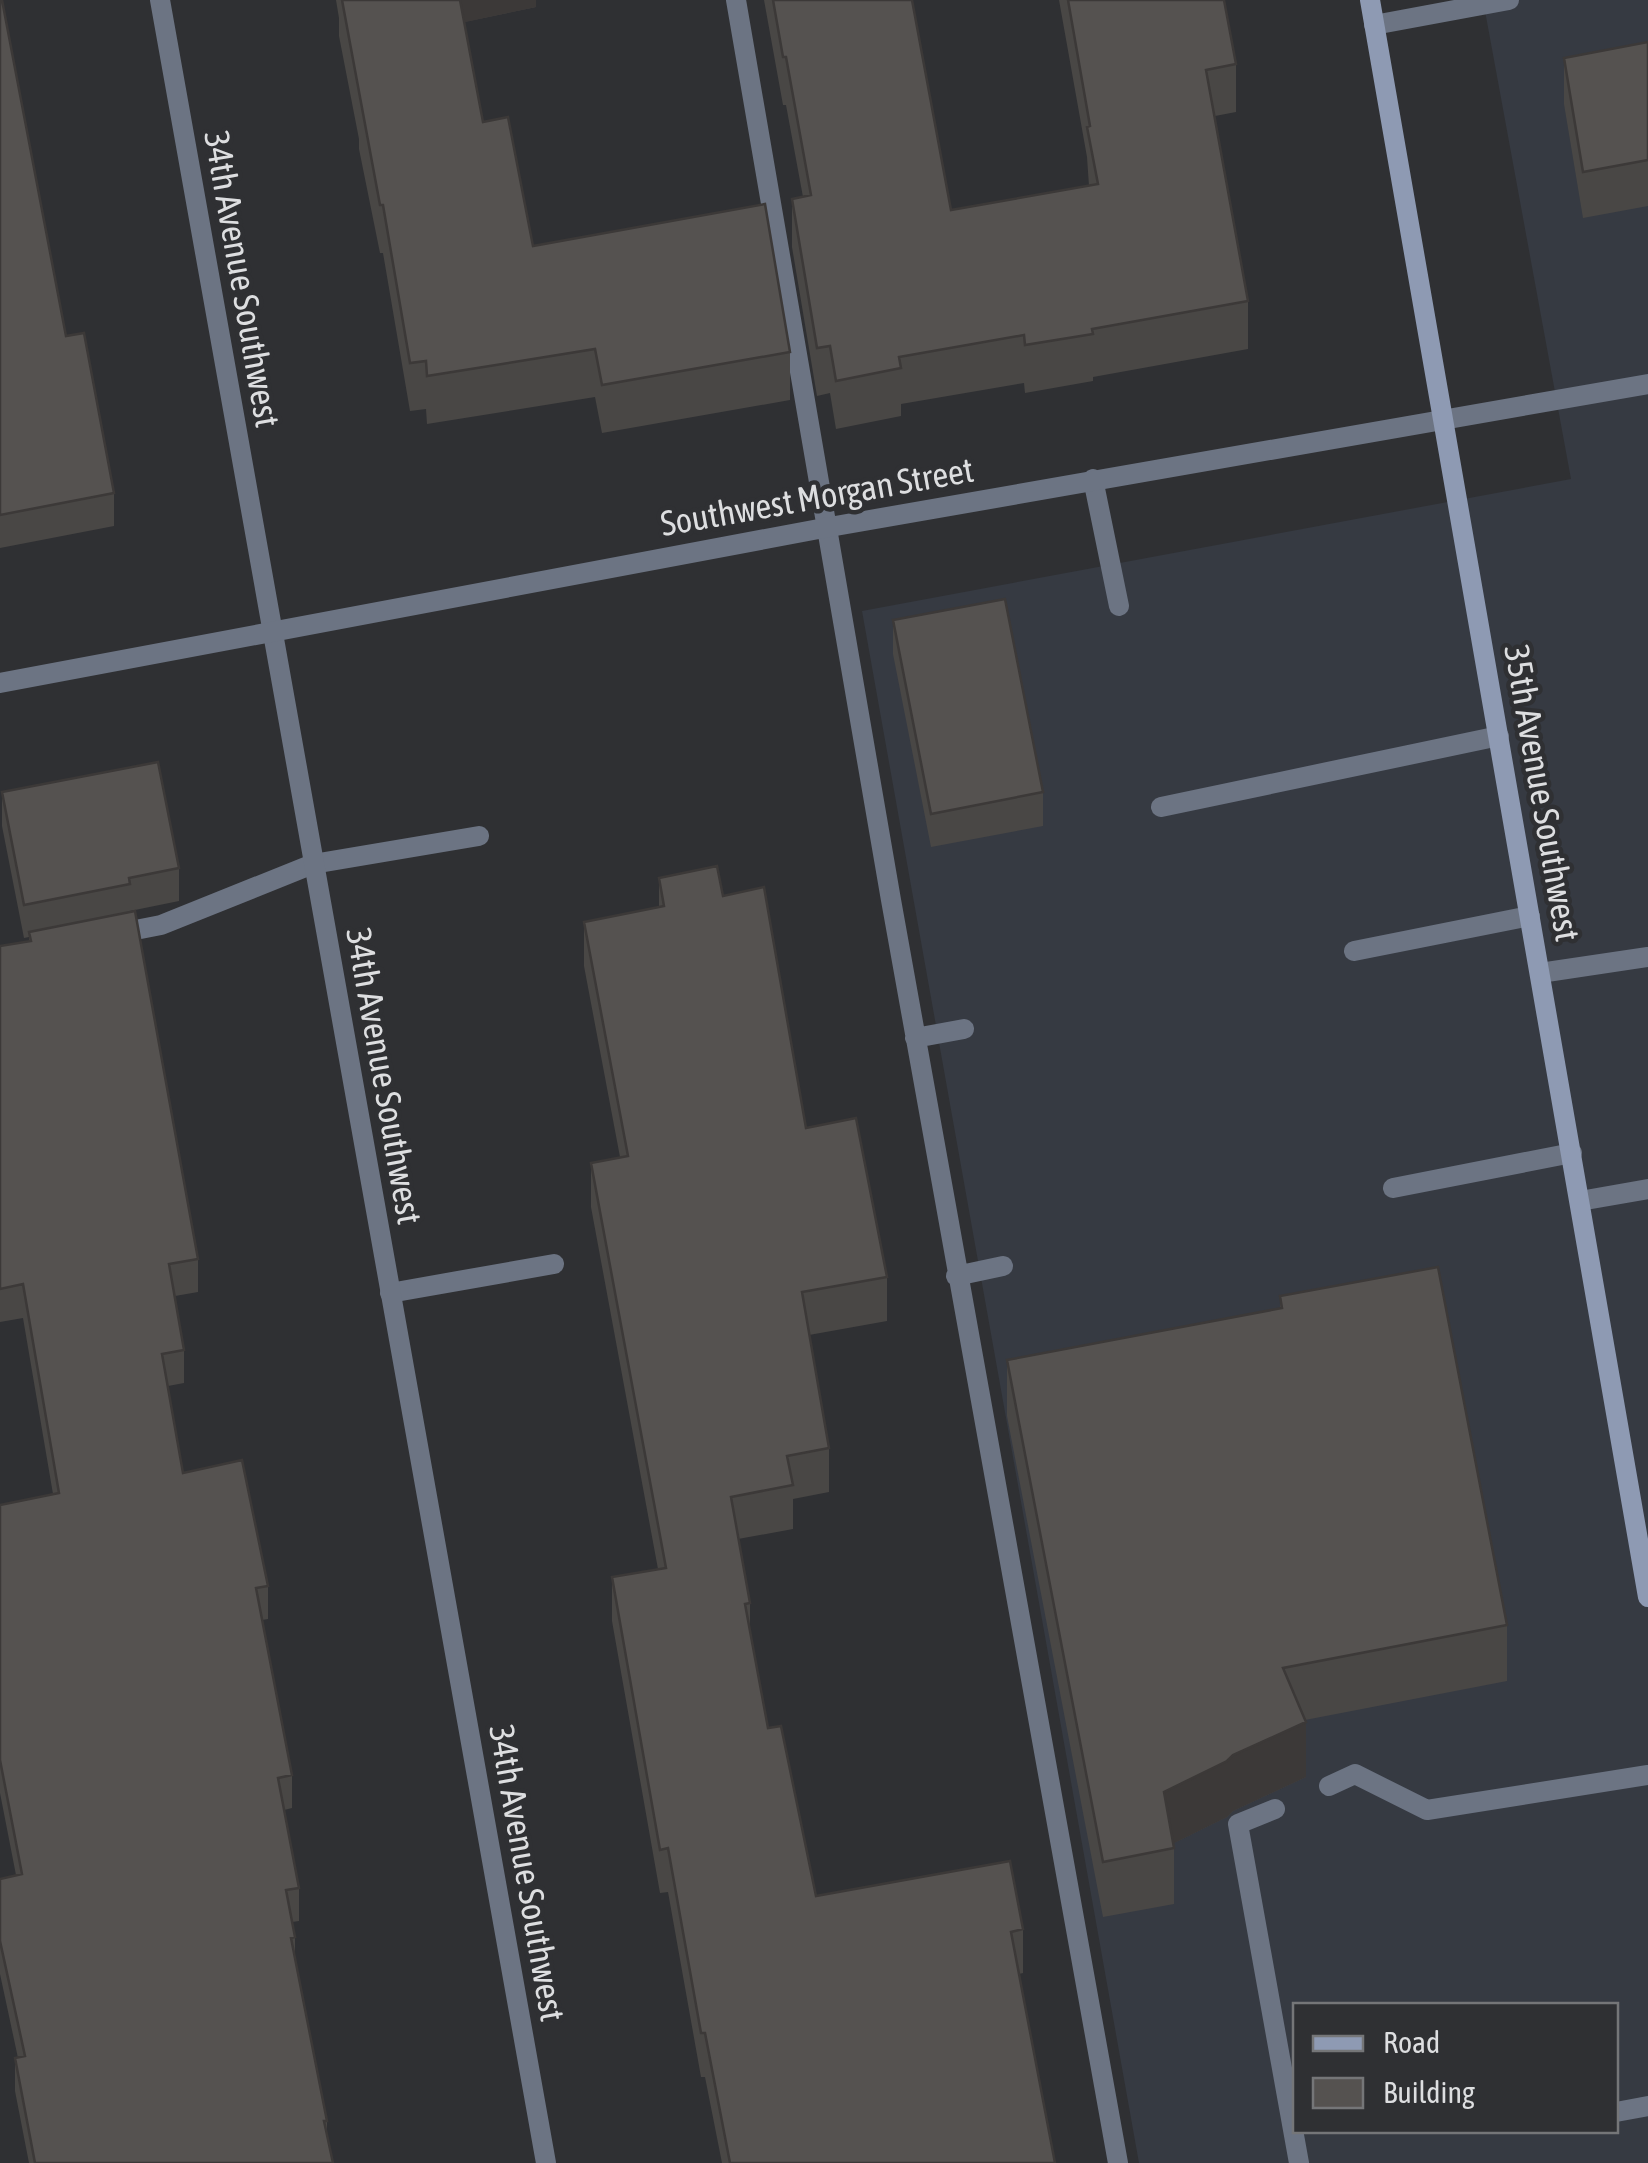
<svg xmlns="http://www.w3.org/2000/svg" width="1648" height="2163" font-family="'Asap Condensed',sans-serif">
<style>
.built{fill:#363a42;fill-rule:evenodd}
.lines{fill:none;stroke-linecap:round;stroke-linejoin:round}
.service{stroke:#6c7483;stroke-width:20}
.minor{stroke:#6c7483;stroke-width:20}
.tertiary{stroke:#6c7483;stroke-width:20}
.secondary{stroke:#8e9ab3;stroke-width:20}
.wall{fill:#494745}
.shaded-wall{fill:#3c3938}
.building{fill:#555250;stroke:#3c3938;stroke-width:2.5}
.labels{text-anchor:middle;stroke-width:9;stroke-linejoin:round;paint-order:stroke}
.street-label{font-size:35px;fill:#dddee0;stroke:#2f3033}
</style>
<rect width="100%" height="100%" fill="#2f3033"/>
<!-- built -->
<path class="built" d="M 1483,0 L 1648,0 L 1648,2163 L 1139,2163 L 862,611 L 1571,479 ZM 1296,2006 L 1616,2006 L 1616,2130 L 1296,2130 Z"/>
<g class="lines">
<!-- service -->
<path class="service" d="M 736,0 C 857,722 987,1443 1118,2163
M 1374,25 L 1509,0
M 1093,479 L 1119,606
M 1161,807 L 1499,736
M 115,934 L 161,925 L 313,864 L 479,836
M 1354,951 L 1530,916
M 1540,973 L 1648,957
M 915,1038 L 964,1029
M 1393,1188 L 1572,1153
M 1580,1201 L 1648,1189
M 956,1276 L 1003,1266
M 390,1293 L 554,1264
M 1329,1786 L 1355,1774 L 1427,1810 L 1648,1775
M 1275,1809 L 1238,1824 L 1299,2163
M 1616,2112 L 1648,2106"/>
<!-- minor -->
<path class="minor" d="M 160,0 L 546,2163"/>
<!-- tertiary -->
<path class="tertiary" d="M 0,683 L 824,528 L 1648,384"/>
<!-- secondary -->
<path class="secondary" d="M 1370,0 L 1648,1597"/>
</g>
<!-- wall -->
<path class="wall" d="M 0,0 L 66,336 L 114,493 L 114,526 L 0,548 Z
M 336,0 L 536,0 L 536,7 L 464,22 L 483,122 L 533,246 L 790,352 L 790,400 L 602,433 L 595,397 L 427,424 L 426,409 L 410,411 L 383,253 L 380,253 L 359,149 L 359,139 L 339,36 L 339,18 Z
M 764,0 L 912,0 L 951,210 L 1089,186 L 1087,157 L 1059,0 L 1224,0 L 1236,64 L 1236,112 L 1215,116 L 1248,301 L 1248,349 L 1093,377 L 1093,381 L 1025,393 L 1024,383 L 901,404 L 901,416 L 836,429 L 830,393 L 817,396 L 792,247 L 792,199 L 803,197 L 786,105 L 783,105 Z
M 1648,42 L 1648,206 L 1583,218 L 1564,104 L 1564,58 Z
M 893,620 L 1043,792 L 1043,826 L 931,847 L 893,654 Z
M 2,792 L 179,868 L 179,901 L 130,911 L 198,1259 L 198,1292 L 175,1296 L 184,1350 L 184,1383 L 168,1386 L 183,1473 L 268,1586 L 268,1619 L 262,1620 L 292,1775 L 292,1808 L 284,1810 L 299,1888 L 299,1921 L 292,1922 L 295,1937 L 295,1956 L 327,2121 L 327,2134 L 333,2163 L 29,2163 L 15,2091 L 15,2058 L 18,2058 L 0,1974 L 0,1879 L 16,1875 L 0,1793 L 0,1505 L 53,1494 L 23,1318 L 0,1322 L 0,946 L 29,941 L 29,937 L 24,938 L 2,826 Z
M 659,878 L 723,896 L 806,1128 L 887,1277 L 887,1321 L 809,1335 L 829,1448 L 829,1492 L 793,1499 L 793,1529 L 738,1539 L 750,1603 L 750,1628 L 768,1728 L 816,1896 L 1023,1929 L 1023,1973 L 1019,1974 L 1055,2163 L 722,2163 L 705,2077 L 701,2077 L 668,1892 L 660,1893 L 612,1621 L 612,1577 L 658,1569 L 591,1207 L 591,1163 L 620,1157 L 584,966 L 584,922 L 659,907 Z
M 1280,1296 L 1507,1625 L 1507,1681 L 1305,1720 L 1306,1777 L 1233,1811 L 1227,1817 L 1174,1843 L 1174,1904 L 1103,1917 L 1007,1416 L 1007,1360 L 1280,1308 Z"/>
<!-- shaded-wall -->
<path class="shaded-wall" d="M 461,0 L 536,0 L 536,7 L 461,23 Z
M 1306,1722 L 1306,1777 L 1233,1811 L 1227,1817 L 1164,1848 L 1164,1792 L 1233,1755 Z"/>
<!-- building -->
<path class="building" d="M 0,0 L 2,0 L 66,336 L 84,333 L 114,493 L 0,515 Z
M 342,0 L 460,0 L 483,122 L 508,117 L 533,246 L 765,204 L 790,352 L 602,385 L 595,349 L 427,376 L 426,361 L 410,363 L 383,205 L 380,205 Z
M 773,0 L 912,0 L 951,210 L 1098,184 L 1087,127 L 1090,126 L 1068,0 L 1224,0 L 1236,64 L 1206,70 L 1248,301 L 1092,329 L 1093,334 L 1025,345 L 1024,335 L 899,357 L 901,368 L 836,381 L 830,346 L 817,348 L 792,199 L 811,195 L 786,57 L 783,57 Z
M 1648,42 L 1648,160 L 1583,172 L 1564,58 Z
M 1005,599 L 1043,792 L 931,814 L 893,620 Z
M 158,762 L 179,868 L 129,878 L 130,884 L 24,905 L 2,792 Z
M 717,866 L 723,896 L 764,887 L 806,1128 L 856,1118 L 887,1277 L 802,1292 L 829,1448 L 787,1456 L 793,1485 L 731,1497 L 750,1603 L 745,1604 L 768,1728 L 781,1726 L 816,1896 L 1010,1861 L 1023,1929 L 1011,1932 L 1055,2163 L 730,2163 L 705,2033 L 701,2033 L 668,1848 L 660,1850 L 612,1577 L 666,1568 L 591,1163 L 628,1156 L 584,922 L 664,906 L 659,878 Z
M 135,911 L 198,1259 L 169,1264 L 184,1350 L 162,1354 L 183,1473 L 242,1460 L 268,1586 L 256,1588 L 292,1775 L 278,1778 L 299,1888 L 286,1890 L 295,1937 L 291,1938 L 327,2121 L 324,2121 L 333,2163 L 35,2163 L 15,2058 L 25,2056 L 0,1941 L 0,1879 L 22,1874 L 0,1760 L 0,1505 L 59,1493 L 23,1284 L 0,1289 L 0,946 L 31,941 L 29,932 Z
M 1438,1267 L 1507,1625 L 1283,1668 L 1306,1722 L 1233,1755 L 1227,1761 L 1164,1792 L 1174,1848 L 1103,1862 L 1007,1360 L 1282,1308 L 1280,1296 Z"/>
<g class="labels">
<!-- street labels -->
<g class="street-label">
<text transform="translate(242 279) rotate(80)" y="12">34th Avenue Southwest</text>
<text transform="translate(817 497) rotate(-10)" y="12">Southwest Morgan Street</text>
<text transform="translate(1542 793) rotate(80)" y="12">35th Avenue Southwest</text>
<text transform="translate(384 1076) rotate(80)" y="12">34th Avenue Southwest</text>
<text transform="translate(527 1873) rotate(80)" y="12">34th Avenue Southwest</text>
</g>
</g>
<!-- legend -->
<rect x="1293" y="2003" width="325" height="130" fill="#2f3033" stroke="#757678" stroke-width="2.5"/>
<rect x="1313" y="2036" width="50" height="15" fill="#8e9ab3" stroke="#757678" stroke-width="2.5"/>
<text x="1383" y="2053" font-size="30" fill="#dddee0">Road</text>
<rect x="1313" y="2078" width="50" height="30" fill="#555250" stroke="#757678" stroke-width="2.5"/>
<text x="1383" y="2103" font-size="30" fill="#dddee0">Building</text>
</svg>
